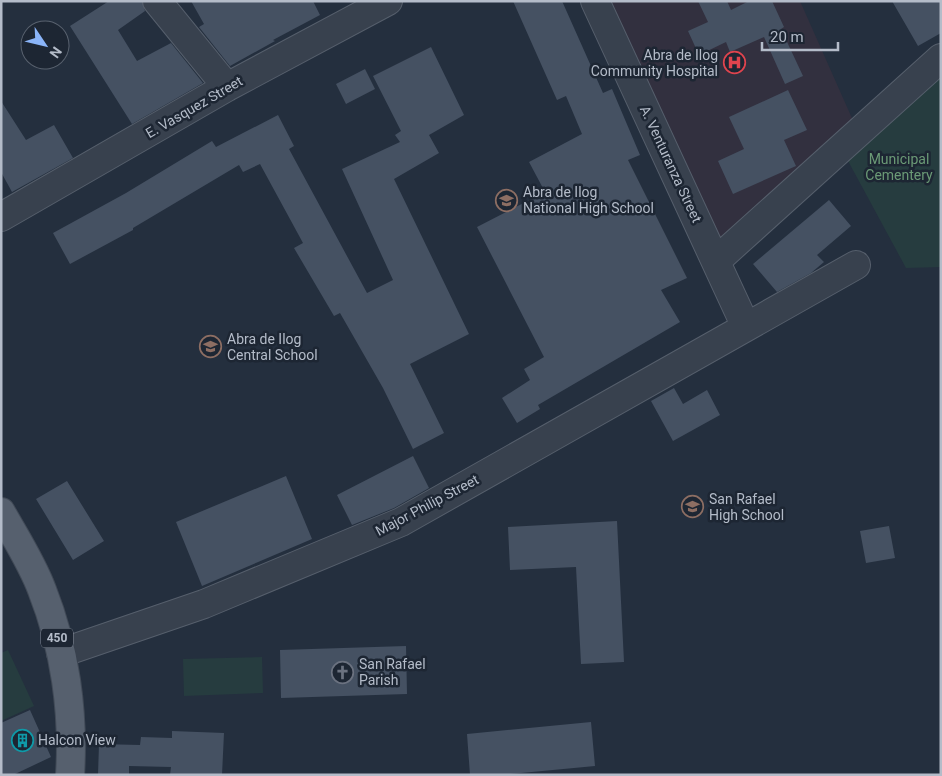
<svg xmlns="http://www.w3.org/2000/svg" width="942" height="776" font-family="Roboto,sans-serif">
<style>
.medical{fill:#32303f}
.green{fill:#263c3f}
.building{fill:#455162}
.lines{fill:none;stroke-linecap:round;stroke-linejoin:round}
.minor-casing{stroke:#565f6c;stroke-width:30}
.major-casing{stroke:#414a57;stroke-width:30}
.minor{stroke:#38414e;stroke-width:28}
.major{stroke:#56606e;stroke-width:28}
.labels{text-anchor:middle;stroke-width:5;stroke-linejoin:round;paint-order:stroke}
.shield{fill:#1d2633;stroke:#878f9c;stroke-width:1}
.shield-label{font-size:12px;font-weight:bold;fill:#b4bcc9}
.poi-label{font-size:14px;fill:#b4bcc9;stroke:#1d2633;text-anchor:start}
.street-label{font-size:14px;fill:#b4bcc9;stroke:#1d2633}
.park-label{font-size:14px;fill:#6b9a76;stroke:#1d2633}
</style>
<rect width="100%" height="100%" fill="#242f3e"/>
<!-- medical -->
<path class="medical" d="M 611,1 L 800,1 L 855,125 L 722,244 Z"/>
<!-- green -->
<path class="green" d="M 941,75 L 941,267 L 906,268 L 847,159 Z
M 8,650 L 34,706 L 1,721 L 1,653 Z
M 262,657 L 263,693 L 184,696 L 183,659 Z"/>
<!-- building -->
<path class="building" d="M 109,1 L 142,1 L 145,11 L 118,30 L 137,61 L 171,43 L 203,83 L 132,124 L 70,26 Z
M 191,1 L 313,1 L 320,15 L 273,40 L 275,41 L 230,66 L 199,27 L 204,24 Z
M 513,1 L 562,1 L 603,93 L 612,89 L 640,155 L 628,160 L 687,278 L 661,290 L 680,322 L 538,405 L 540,409 L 517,423 L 502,398 L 530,380 L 524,369 L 544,357 L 477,227 L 545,192 L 529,162 L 582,134 L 566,96 L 557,100 Z
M 698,1 L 727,1 L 731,10 L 749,1 L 772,1 L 784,27 L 781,29 L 803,76 L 785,84 L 764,37 L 730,52 L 726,42 L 699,55 L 688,31 L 708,22 Z
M 892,1 L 941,1 L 941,33 L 918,46 Z
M 431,47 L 464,115 L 429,135 L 439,153 L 394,179 L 469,334 L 410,364 L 444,433 L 413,449 L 383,388 L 340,313 L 334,316 L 294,248 L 303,243 L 260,164 L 243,172 L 239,165 L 133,228 L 133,230 L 70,264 L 53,233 L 126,193 L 212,141 L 216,147 L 278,115 L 294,146 L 289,149 L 367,293 L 393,280 L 342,169 L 400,142 L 395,135 L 401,131 L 373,76 Z
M 365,69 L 375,89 L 346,104 L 336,84 Z
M 788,90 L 807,130 L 784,140 L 796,166 L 733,194 L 718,161 L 744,149 L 729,117 Z
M 1,101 L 26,140 L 54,125 L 73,158 L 12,192 L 1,172 Z
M 829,200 L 851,226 L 817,255 L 824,262 L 811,273 L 777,292 L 753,264 Z
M 674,388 L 683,404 L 707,390 L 720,415 L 673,441 L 651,401 Z
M 413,456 L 429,488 L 394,508 L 352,525 L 337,495 Z
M 286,476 L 312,539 L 202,586 L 176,522 Z
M 67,481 L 104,541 L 73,560 L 36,499 Z
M 617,521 L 624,662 L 581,664 L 576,567 L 510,570 L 508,527 Z
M 889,526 L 895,558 L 866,563 L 860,531 Z
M 406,646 L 407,694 L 281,698 L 280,650 Z
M 30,710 L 51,757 L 13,775 L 1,775 L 1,723 Z
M 591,722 L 595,766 L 499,775 L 470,775 L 467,734 Z
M 172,731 L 224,733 L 222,775 L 170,775 L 171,767 L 129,766 L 129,775 L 98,775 L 99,744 L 140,745 L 141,737 L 172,738 Z"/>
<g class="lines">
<defs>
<path id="minor" d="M 157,1 L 227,87
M 595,1 L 746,327
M 1,217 L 227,87 L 388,1
M 716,261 L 941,58
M 61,653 L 204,604 L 401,522 L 856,265"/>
<path id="major" d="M 1,512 C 15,537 32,563 42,590 C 65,648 74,713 70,775"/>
</defs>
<!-- minor casing -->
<use href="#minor" class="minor-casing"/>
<!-- major casing -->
<use href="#major" class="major-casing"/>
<!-- minor -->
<use href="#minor" class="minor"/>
<!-- major -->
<use href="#major" class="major"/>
</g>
<!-- icons -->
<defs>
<symbol id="hospital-ring" viewBox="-11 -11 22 22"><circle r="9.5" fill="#1d2633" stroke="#e0444e" stroke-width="1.5"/><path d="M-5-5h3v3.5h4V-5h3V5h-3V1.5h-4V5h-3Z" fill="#e0444e"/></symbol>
<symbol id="school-ring" viewBox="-11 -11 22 22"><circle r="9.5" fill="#1d2633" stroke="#8d6e63" stroke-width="1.5"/><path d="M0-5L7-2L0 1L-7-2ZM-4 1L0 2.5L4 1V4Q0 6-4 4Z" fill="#8d6e63"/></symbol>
<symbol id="church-ring" viewBox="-11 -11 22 22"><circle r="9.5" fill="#1d2633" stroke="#6b7280" stroke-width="1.5"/><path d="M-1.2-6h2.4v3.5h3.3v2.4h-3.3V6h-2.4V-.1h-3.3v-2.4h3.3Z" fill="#6b7280"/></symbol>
<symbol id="building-ring" viewBox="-11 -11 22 22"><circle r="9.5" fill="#1d2633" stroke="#0f9aa8" stroke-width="1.5"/><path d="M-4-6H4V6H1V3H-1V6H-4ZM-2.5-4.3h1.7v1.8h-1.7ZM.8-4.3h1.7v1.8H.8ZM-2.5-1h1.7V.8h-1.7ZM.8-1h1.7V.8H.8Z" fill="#0f9aa8"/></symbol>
</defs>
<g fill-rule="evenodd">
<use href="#hospital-ring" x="722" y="50" width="25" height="25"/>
<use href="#school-ring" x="494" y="188" width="25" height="25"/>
<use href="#school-ring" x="198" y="334" width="25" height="25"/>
<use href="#school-ring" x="680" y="494" width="25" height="25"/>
<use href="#church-ring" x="330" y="660" width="25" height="25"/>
<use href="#building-ring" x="10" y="728" width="25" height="25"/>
</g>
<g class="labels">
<!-- shield labels -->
<rect class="shield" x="41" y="628.5" width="32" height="19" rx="4"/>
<g class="shield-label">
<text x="57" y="642">450</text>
</g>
<!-- poi labels -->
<g class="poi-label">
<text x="718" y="60" text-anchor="end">Abra de Ilog<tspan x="718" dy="16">Community Hospital</tspan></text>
<text x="523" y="197">Abra de Ilog<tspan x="523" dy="16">National High School</tspan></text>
<text x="227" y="344">Abra de Ilog<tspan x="227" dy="16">Central School</tspan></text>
<text x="709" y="504">San Rafael<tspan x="709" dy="16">High School</tspan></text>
<text x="359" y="669">San Rafael<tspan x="359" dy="16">Parish</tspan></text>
<text x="38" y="745">Halcon View</text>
</g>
<!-- street labels -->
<g class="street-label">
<text transform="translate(194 107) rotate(-30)" y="5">E. Vasquez Street</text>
<text transform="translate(671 164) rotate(65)" y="5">A. Venturanza Street</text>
<text transform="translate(427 505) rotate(-28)" y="5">Major Philip Street</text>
</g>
<!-- park labels -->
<g class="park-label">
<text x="899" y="164">Municipal<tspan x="899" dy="16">Cementery</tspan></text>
</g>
</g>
<!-- border -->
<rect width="942" height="776" fill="none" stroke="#b4bcc9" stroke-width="5"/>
<!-- north arrow -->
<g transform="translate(45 45) rotate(125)"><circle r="24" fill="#1d2633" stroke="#59626f"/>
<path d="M0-4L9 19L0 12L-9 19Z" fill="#8ab4f8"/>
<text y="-8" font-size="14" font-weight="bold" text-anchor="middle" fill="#b4bcc9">N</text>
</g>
<!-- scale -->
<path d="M762 42v8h76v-8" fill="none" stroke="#b4bcc9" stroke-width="2.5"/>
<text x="770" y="42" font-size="15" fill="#b4bcc9" stroke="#1d2633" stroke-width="4" paint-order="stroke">20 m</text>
</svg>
